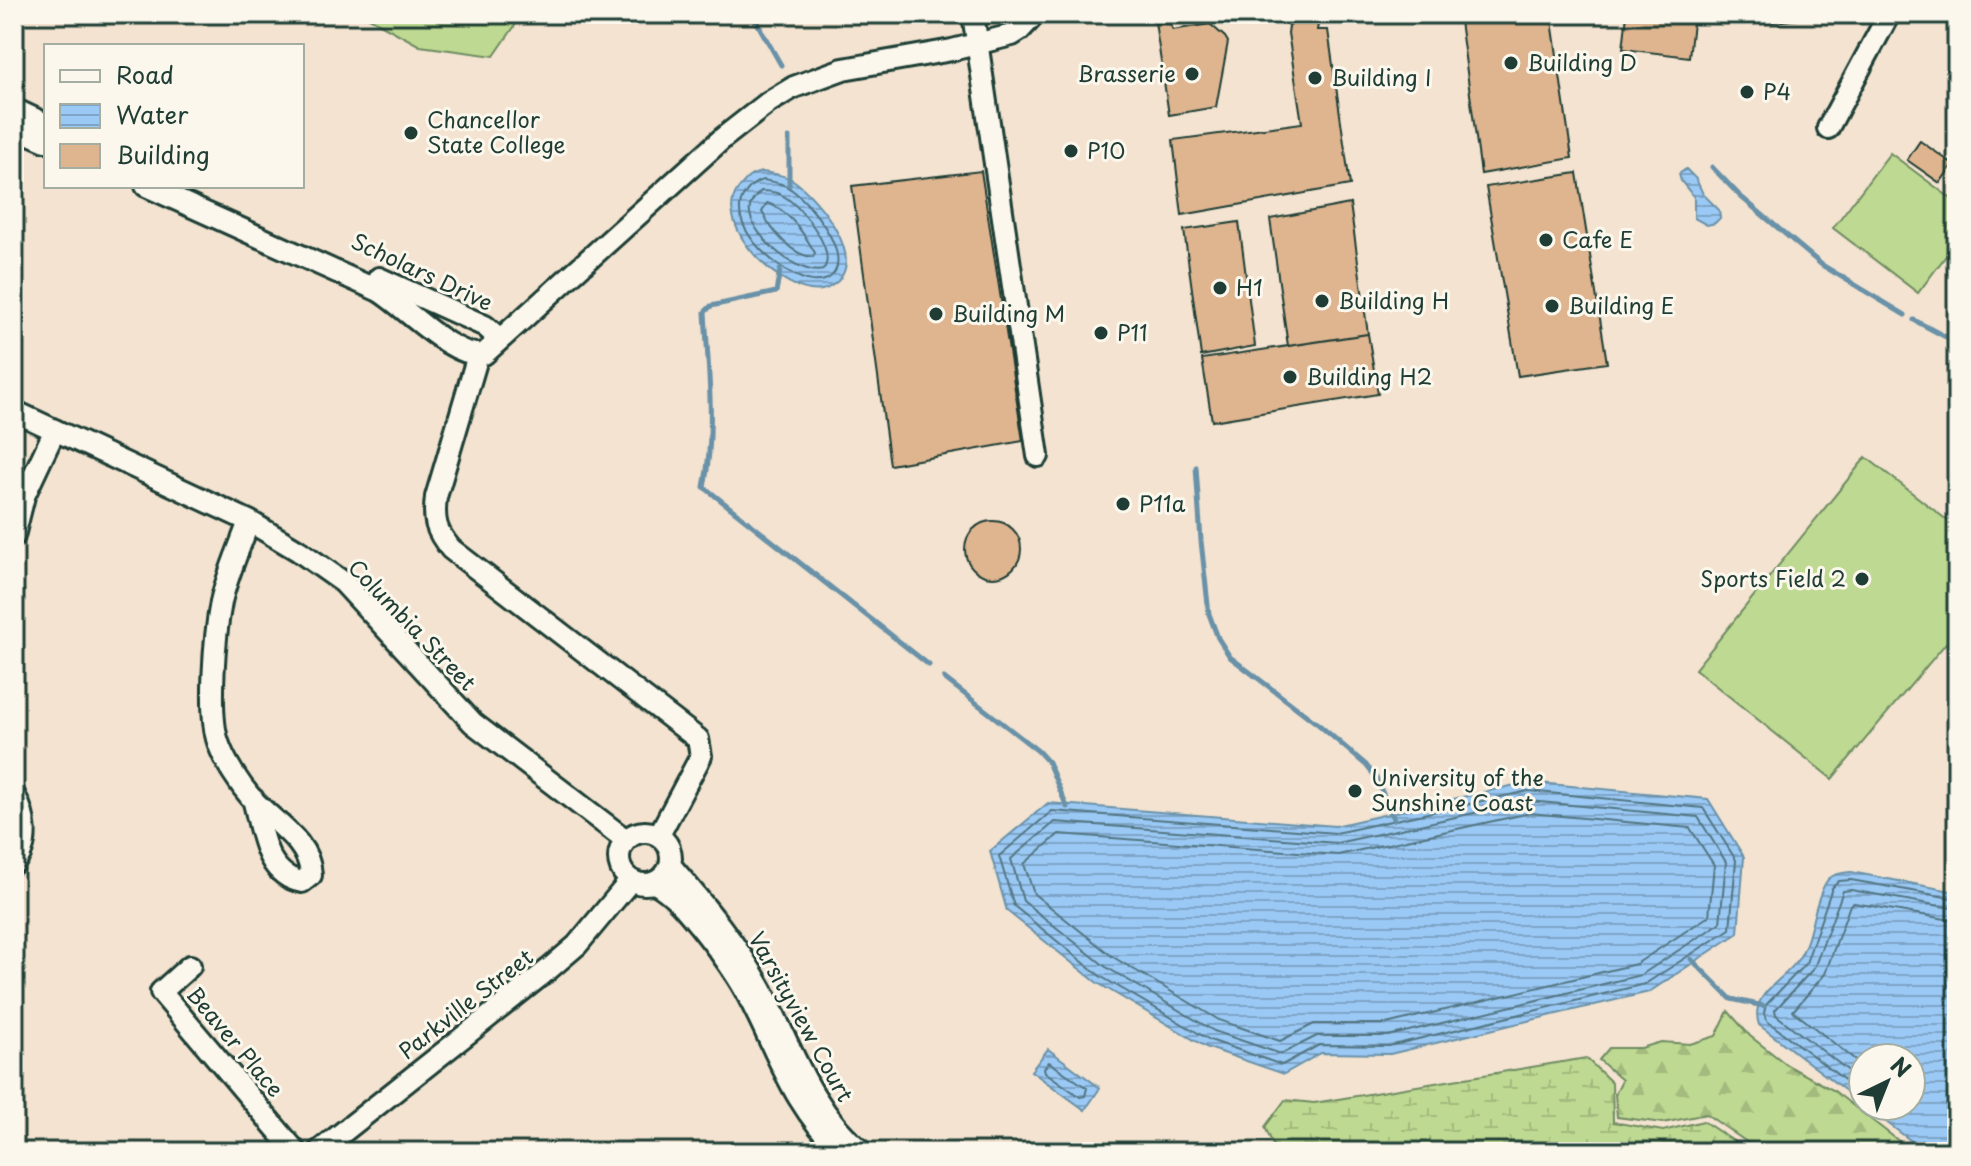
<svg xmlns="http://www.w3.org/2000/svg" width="1971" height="1166" font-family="'Playpen Sans',sans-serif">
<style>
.forest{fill:url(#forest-firs);stroke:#6e8b62;stroke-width:2}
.wetland{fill:url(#wetland-marsh);stroke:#6e8b62;stroke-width:2}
.garden{fill:#bed991;stroke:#6e8b62;stroke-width:2}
.water{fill:url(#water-rules);stroke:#6991a8;stroke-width:2}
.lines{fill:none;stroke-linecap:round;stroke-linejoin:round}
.shore{stroke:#517581;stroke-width:2}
.stream{stroke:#6991a8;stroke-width:5}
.building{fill:#dfb590;stroke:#1f3d34;stroke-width:2}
.minor-casing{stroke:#1f3d34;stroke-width:26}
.minor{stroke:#fbf7ec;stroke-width:20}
.poi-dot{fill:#1f3d34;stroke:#fbf7ec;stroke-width:3}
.labels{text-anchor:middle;stroke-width:6;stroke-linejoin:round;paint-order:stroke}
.poi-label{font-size:22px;fill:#1f3d34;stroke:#fbf7ec;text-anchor:start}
.street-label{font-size:22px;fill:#1f3d34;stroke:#fbf7ec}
</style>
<defs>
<pattern id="forest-firs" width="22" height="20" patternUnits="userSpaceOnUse" patternTransform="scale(2)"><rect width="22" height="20" fill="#bed991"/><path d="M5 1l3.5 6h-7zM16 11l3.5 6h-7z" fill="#a3bb7e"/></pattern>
<pattern id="wetland-marsh" width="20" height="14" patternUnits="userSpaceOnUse" patternTransform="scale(2)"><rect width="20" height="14" fill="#bed991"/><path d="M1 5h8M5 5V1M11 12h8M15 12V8" fill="none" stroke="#a3bb7e"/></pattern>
<pattern id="water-rules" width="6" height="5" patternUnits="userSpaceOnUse" patternTransform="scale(2)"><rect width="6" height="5" fill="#9bc9f5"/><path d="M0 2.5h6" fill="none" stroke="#7ea4c7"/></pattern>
</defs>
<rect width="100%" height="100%" fill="#f3e3d0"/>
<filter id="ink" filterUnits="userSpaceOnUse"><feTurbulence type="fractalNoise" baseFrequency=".0125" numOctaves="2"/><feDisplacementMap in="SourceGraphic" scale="16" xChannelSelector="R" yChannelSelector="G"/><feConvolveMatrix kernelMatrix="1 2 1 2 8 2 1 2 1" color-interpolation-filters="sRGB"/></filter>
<g filter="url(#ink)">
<!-- forest -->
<path class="forest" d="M 1728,1011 L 1750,1036 L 1787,1065 L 1833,1090 L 1913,1152 L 1757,1152 L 1751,1145 L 1706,1114 L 1663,1123 L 1617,1117 L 1615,1094 L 1622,1080 L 1599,1060 L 1609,1048 L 1641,1048 L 1661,1042 L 1690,1044 L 1716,1036 Z"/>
<!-- wetland -->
<path class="wetland" d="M 1586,1058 L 1612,1083 L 1613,1122 L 1663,1131 L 1703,1121 L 1750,1152 L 1276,1152 L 1265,1127 L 1285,1100 L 1314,1103 Z"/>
<!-- garden -->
<path class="garden" d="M 362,14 L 523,14 L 494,56 L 420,46 Z
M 1890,153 L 1957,203 L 1957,241 L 1918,293 L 1833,228 Z
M 1866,457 L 1957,528 L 1957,630 L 1832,779 L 1695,669 Z"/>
<!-- water -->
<path class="water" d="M 1686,169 L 1696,179 L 1703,194 L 1719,210 L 1720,218 L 1715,223 L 1707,225 L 1694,218 L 1694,197 L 1681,181 L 1679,174 Z
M 762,172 C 774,174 787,175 797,183 C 818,200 864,254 838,281 C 833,285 829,289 822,290 C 784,297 711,226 738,189 C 746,179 750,174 762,172 Z
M 1528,782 L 1708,799 L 1744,857 L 1738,933 L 1649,992 L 1390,1054 L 1321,1053 L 1284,1074 L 1206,1047 L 1096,982 L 1007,911 L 990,851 L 1048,803 L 1335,826 Z
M 1851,872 L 1957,892 L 1957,1152 L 1926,1152 L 1865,1106 L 1911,1106 L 1911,1058 L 1863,1058 L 1863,1104 L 1759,1025 C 1749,994 1781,983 1797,961 C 1813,939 1812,906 1825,884 C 1830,874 1840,873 1851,872 Z
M 1048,1049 L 1100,1088 L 1085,1110 L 1031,1071 Z"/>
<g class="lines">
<!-- shore -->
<path class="shore" d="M 763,180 C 773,182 784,183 792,190 C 810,203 849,250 834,273 C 829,281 821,282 812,281 C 783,277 724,227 744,195 C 749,187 754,182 763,180 Z
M 761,191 C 769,191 778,192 785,197 C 802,208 838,251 823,270 C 798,276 753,237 750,213 C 748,204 755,197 761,191 Z
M 767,203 C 788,209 805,235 815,253 L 813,257 C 792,256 772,231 762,212 Z
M 1528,791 L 1703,808 L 1736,860 L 1730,929 L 1645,984 L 1389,1046 L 1319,1045 L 1282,1065 L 1210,1040 L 1100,976 L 1014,906 L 999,856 L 1052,811 L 1336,833 Z
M 1529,801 L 1698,817 L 1726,862 L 1720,923 L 1641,975 L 1388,1036 L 1317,1036 L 1281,1054 L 1214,1031 L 1106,967 L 1023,901 L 1011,859 L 1055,822 L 1337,843 Z
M 1530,813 L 1690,828 L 1714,865 L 1709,916 L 1636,964 L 1386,1024 L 1314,1024 L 1280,1041 L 1219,1020 L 1113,957 L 1034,894 L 1024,864 L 1059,834 L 1338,855 Z
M 1049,1062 L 1087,1088 L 1085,1096 L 1080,1097 L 1045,1072 L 1044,1068 Z
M 1863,1066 L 1793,1011 L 1825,974 L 1850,905 L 1854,903 L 1957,921
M 1863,1082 L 1776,1015 L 1775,1010 L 1814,968 L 1843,891 L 1851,890 L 1957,909
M 1863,1094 L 1767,1021 L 1764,1013 L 1766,1005 L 1806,963 L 1832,888 L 1839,881 L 1851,880 L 1957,899"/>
<!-- stream -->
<path class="stream" d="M 752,14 L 781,65
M 1712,167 L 1740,196 L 1822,265 L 1905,315
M 789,185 L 789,138
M 780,270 L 776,292 L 711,306 L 705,312 C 708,369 716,431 704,487 L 929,665
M 1914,320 L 1957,343
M 1196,467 L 1201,541 L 1209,614 L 1218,638 L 1230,657 L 1319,725 L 1366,765 L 1376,778 L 1394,819
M 944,678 L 1038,751 L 1048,762 L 1067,807
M 1691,959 L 1731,999 L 1764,1006"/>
</g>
<!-- building -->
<path class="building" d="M 1291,14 L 1320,14 L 1317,30 L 1328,30 L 1350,185 L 1182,215 L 1173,140 L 1302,123 L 1288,33 Z
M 1459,14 L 1551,14 L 1572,158 L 1481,174 Z
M 1627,14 L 1694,14 L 1689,57 L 1623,49 Z
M 1764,14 L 1799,14 L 1799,19 L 1765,23 Z
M 1155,22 L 1170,24 L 1173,30 L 1210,24 L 1225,37 L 1228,42 L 1216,107 L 1169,115 Z
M 1920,141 L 1953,164 L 1940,183 L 1907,160 Z
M 981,171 L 1023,441 L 890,465 L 852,186 Z
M 1577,173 L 1607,363 L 1518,376 L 1486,187 Z
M 1350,204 L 1368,334 L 1288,346 L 1270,219 Z
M 1239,222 L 1255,346 L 1201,356 L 1184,230 Z
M 1368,334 L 1378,394 L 1212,421 L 1202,359 Z
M965 549a28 28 0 1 1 56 0a28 28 0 1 1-56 0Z"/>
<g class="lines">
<defs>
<path id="minor" d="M 973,14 L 1038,456
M 14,109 L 46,124
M 14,127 L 46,141
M 1828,128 L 1889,14
M 146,186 L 379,291 C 406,307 452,359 484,354 L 723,138 L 769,102 L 794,87 L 843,69 L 952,50 L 1012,35 L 1020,30 L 1035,14
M 379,278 L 485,326 L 493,333 L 495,342
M 478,355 L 436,497 C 433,521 436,531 451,549 L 698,739 L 701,756 L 659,835
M 14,411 L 249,521 L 299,551 L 343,582 L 473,723 L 626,840
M 249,521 C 240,547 227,575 221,602 C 215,633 208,713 218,742 C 224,761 240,785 253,800 C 273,822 310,841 311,875 L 302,882 C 264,875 262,830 253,799
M 14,536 L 24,496 L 55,430
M 14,794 C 25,814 31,844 14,863
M619 858a26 26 0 1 1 52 0a26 26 0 1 1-52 0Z
M 671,866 C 704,905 737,944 762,990 C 791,1046 811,1111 862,1152
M 655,883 C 674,894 685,908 699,925 C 716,946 732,967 745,990 C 778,1051 790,1102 842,1152
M 190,966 L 161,992 L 296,1152
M 318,1152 L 549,969 L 577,945 L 631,880"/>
</defs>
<!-- minor casing -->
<use href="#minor" class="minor-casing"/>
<!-- minor -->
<use href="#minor" class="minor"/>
</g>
</g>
<!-- markers -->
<g class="poi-dot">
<circle cx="1511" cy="63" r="8"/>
<circle cx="1192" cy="74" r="8"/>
<circle cx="1315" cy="78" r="8"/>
<circle cx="1747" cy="92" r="8"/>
<circle cx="411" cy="133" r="8"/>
<circle cx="1071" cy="151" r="8"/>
<circle cx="1546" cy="240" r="8"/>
<circle cx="1220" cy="288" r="8"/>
<circle cx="1322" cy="301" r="8"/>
<circle cx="1552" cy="306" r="8"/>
<circle cx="936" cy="314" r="8"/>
<circle cx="1101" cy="333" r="8"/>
<circle cx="1290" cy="377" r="8"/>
<circle cx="1123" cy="504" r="8"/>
<circle cx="1862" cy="579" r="8"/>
<circle cx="1355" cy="791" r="8"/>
</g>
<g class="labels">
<!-- poi labels -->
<g class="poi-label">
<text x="1527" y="71">Building D</text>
<text x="1176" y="82" text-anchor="end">Brasserie</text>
<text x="1331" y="86">Building I</text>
<text x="1763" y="100">P4</text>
<text x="427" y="128">Chancellor<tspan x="427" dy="25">State College</tspan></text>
<text x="1087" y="159">P10</text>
<text x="1562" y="248">Cafe E</text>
<text x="1236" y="296">H1</text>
<text x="1338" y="309">Building H</text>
<text x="1568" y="314">Building E</text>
<text x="952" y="322">Building M</text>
<text x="1117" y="341">P11</text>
<text x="1306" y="385">Building H2</text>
<text x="1139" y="512">P11a</text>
<text x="1846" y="587" text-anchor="end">Sports Field 2</text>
<text x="1371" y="786">University of the<tspan x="1371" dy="25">Sunshine Coast</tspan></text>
</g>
<!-- street labels -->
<g class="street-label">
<text transform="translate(422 272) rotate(25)" y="8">Scholars Drive</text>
<text transform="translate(412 625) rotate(46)" y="8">Columbia Street</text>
<text transform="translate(466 1004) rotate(-38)" y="8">Parkville Street</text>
<text transform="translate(801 1017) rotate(61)" y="8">Varsityview Court</text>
<text transform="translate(235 1042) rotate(50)" y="8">Beaver Place</text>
</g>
</g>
<!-- margin -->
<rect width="1971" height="1166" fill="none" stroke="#fbf7ec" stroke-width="48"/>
<rect x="24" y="24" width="1923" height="1118" fill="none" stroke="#1f3d34" stroke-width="3" filter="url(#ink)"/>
<!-- legend -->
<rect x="44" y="44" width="260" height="144" fill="#fbf7ec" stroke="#a3ada2" stroke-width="2"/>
<rect x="60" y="70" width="40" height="12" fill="#fbf7ec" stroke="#a3ada2" stroke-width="2"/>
<text x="116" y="84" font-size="24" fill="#1f3d34">Road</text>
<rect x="60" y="104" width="40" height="24" fill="url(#water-rules)" stroke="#a3ada2" stroke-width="2"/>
<text x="116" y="124" font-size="24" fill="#1f3d34">Water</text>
<rect x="60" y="144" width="40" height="24" fill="#dfb590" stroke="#a3ada2" stroke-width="2"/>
<text x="116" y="164" font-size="24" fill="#1f3d34">Building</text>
<!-- north arrow -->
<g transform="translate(1887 1082) rotate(43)"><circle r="38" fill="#fbf7ec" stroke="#a3ada2" stroke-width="2"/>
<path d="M0-6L14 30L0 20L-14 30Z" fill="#1f3d34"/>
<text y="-12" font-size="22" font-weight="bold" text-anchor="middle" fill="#1f3d34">N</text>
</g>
</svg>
